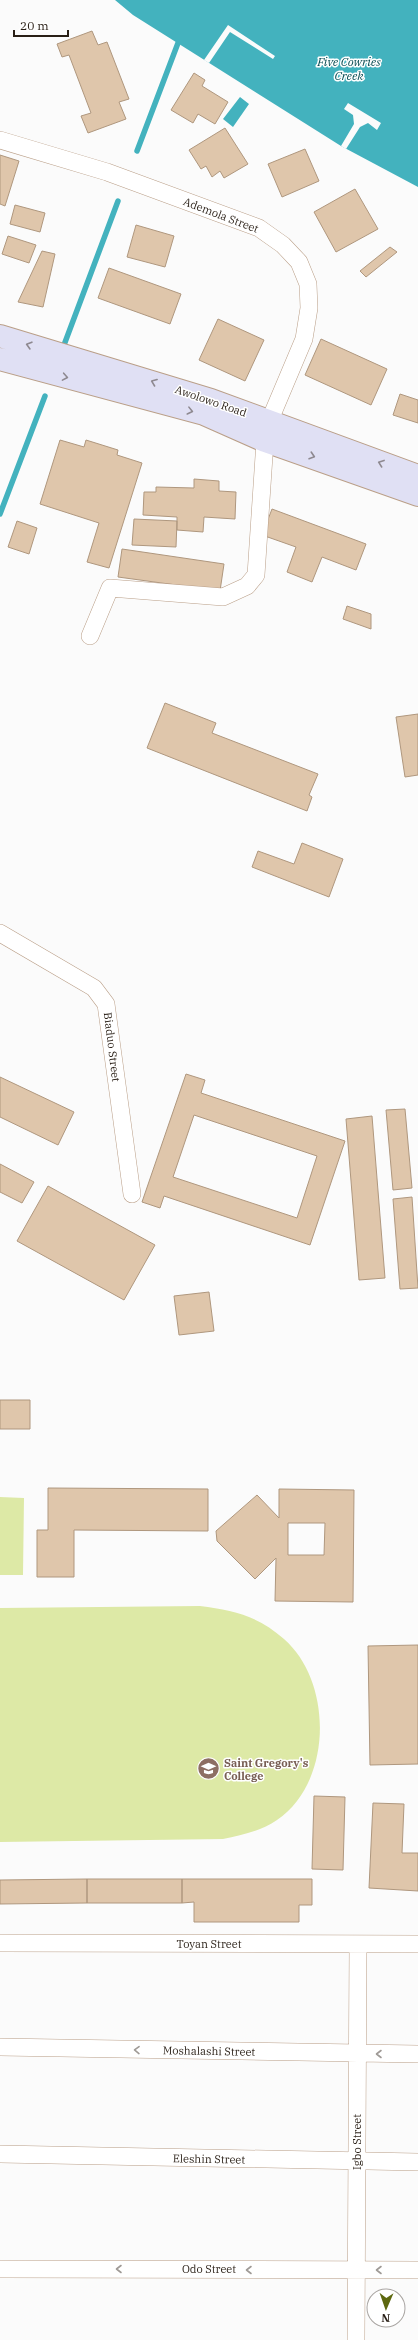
<svg xmlns="http://www.w3.org/2000/svg" width="418" height="2340" font-family="'IBM Plex Serif',serif">
<style>
.green{fill:#dde9a6}
.water{fill:#43b2be}
.pier{fill:#fbfbfb}
.lines{fill:none;stroke-linecap:round;stroke-linejoin:round}
.stream{stroke:#43b2be;stroke-width:5.5}
.building{fill:#dfc6ab;stroke:#af977e;fill-rule:evenodd}
.minor-casing{stroke:#ba9f88;stroke-width:18}
.secondary-casing{stroke:#ba9f88;stroke-width:24}
.minor{stroke:#fff;stroke-width:17}
.secondary{stroke:#e0e0f4;stroke-width:22}
.oneway{stroke:#8e8990}
.oneway2{stroke:#9f9a96}
.labels{text-anchor:middle;stroke-width:3;stroke-linejoin:round;paint-order:stroke}
.street-label{font-size:11px;fill:#291f16;stroke:#fff}
.education-label{font-size:11px;font-weight:bold;fill:#785e54;stroke:#fff;text-anchor:start}
.water-label{font-size:12px;font-style:italic;fill:#094d53;stroke:#fff}
</style>
<rect width="100%" height="100%" fill="#fbfbfb"/>
<!-- green -->
<path class="green" d="M 0,1497 L 24,1498 L 23,1575 L 0,1575 Z
M 200,1606 C 233,1610 258,1616 284,1639 C 333,1682 333,1782 277,1820 C 261,1831 242,1835 223,1839 L 0,1842 L 0,1608 Z"/>
<!-- water -->
<path class="water" d="M 115,0 L 418,0 L 418,187 L 341,146 L 133,15 Z
M 240,97 L 249,104 L 233,127 L 223,119 Z"/>
<!-- pier -->
<path class="pier" d="M 228,25 L 275,56 L 273,59 L 230,32 L 209,63 L 204,60 Z
M 348,103 L 381,123 L 377,130 L 368,123 L 360,127 L 346,149 L 341,146 L 354,124 L 353,115 L 344,109 Z"/>
<g class="lines">
<!-- stream -->
<path class="stream" d="M 137,151 L 178,43
M 64,345 L 118,201
M 0,514 L 45,396"/>
</g>
<!-- building -->
<path class="building" d="M 92,31 L 98,45 L 107,42 L 129,99 L 119,102 L 126,119 L 88,133 L 81,116 L 91,113 L 69,55 L 62,57 L 57,44 Z
M 194,73 L 205,80 L 202,86 L 228,102 L 215,124 L 198,114 L 193,123 L 171,110 Z
M 225,128 L 248,164 L 224,178 L 220,171 L 212,177 L 206,166 L 201,169 L 189,150 Z
M 305,149 L 319,181 L 282,197 L 268,164 Z
M 0,155 L 19,161 L 5,206 L 0,204 Z
M 355,189 L 378,229 L 336,252 L 314,212 Z
M 15,205 L 45,213 L 40,232 L 10,224 Z
M 136,225 L 174,236 L 165,267 L 127,257 Z
M 8,236 L 36,245 L 29,263 L 2,254 Z
M 390,247 L 397,252 L 366,277 L 360,271 Z
M 42,251 L 55,254 L 43,307 L 18,302 Z
M 109,268 L 181,294 L 170,324 L 98,298 Z
M 218,319 L 264,340 L 245,381 L 199,360 Z
M 321,339 L 387,369 L 371,405 L 305,375 Z
M 400,394 L 418,400 L 418,423 L 393,415 Z
M 60,440 L 84,447 L 86,440 L 118,450 L 117,455 L 142,463 L 109,568 L 87,562 L 99,523 L 40,504 Z
M 194,479 L 219,481 L 219,491 L 236,492 L 235,519 L 204,517 L 203,532 L 177,530 L 177,517 L 143,515 L 144,492 L 156,492 L 156,487 L 194,488 Z
M 272,509 L 366,544 L 356,570 L 322,557 L 312,582 L 287,572 L 296,547 L 262,535 Z
M 134,519 L 177,521 L 176,547 L 132,545 Z
M 17,521 L 37,528 L 29,554 L 8,547 Z
M 122,549 L 224,564 L 220,591 L 118,577 Z
M 347,606 L 371,614 L 371,629 L 343,619 Z
M 165,703 L 216,723 L 212,733 L 318,774 L 309,795 L 312,797 L 307,811 L 147,748 Z
M 418,714 L 418,775 L 405,777 L 396,717 Z
M 302,843 L 343,859 L 329,897 L 252,867 L 258,851 L 294,864 Z
M 186,1074 L 205,1080 L 201,1093 L 345,1141 L 310,1245 L 164,1196 L 160,1208 L 142,1202 ZM 194,1115 L 317,1156 L 297,1218 L 173,1177 Z
M 0,1077 L 74,1112 L 58,1145 L 0,1117 Z
M 405,1109 L 412,1188 L 393,1190 L 386,1110 Z
M 372,1116 L 385,1278 L 359,1280 L 346,1119 Z
M 0,1164 L 34,1182 L 22,1203 L 0,1192 Z
M 48,1186 L 155,1245 L 124,1300 L 17,1241 Z
M 412,1197 L 418,1288 L 400,1289 L 393,1199 Z
M 209,1292 L 214,1331 L 179,1335 L 174,1296 Z
M 0,1400 L 30,1400 L 30,1429 L 0,1429 Z
M 48,1488 L 208,1489 L 208,1531 L 74,1530 L 74,1577 L 37,1577 L 37,1530 L 48,1530 Z
M 279,1489 L 354,1490 L 353,1602 L 275,1601 L 276,1558 L 255,1579 L 217,1541 L 216,1531 L 257,1495 L 279,1518 ZM 288,1523 L 325,1523 L 324,1555 L 288,1555 Z
M 418,1645 L 418,1764 L 370,1765 L 368,1646 Z
M 314,1796 L 345,1797 L 343,1870 L 312,1869 Z
M 373,1803 L 404,1804 L 402,1853 L 418,1853 L 418,1891 L 369,1888 Z
M 87,1879 L 87,1903 L 0,1904 L 0,1880 Z
M 87,1879 L 182,1879 L 182,1903 L 87,1903 Z
M 182,1879 L 312,1879 L 312,1905 L 299,1905 L 299,1922 L 194,1922 L 194,1902 L 182,1903 Z"/>
<g class="lines">
<defs>
<path id="minor" d="M 0,140 L 107,172 L 259,228 L 283,245 L 299,262 L 308,284 L 309,308 L 304,339 L 269,422 L 265,441 L 256,575 L 247,586 L 223,597 L 110,588 L 90,636
M 0,933 L 94,988 L 106,1004 L 132,1194
M 0,1943 L 418,1944
M 0,2047 L 418,2054
M 0,2154 L 418,2162
M 0,2269 L 418,2270
M 356,2340 L 358,1944"/>
<path id="secondary" d="M 0,336 L 211,400 L 418,476
M 0,359 L 204,414 L 265,441 L 418,495"/>
</defs>
<!-- minor casing -->
<use href="#minor" class="minor-casing"/>
<!-- secondary casing -->
<use href="#secondary" class="secondary-casing"/>
<!-- minor -->
<use href="#minor" class="minor"/>
<!-- secondary -->
<use href="#secondary" class="secondary"/>
</g>
<!-- one-way arrows -->
<defs><path id="oneway-chevron" d="M-2-3.5L2.5 0L-2 3.5" fill="none" stroke-width="1.6" stroke-linecap="round" stroke-linejoin="round"/></defs>
<g class="oneway">
<use href="#oneway-chevron" transform="translate(29 345) rotate(-164)"/>
<use href="#oneway-chevron" transform="translate(65 377) rotate(10)"/>
<use href="#oneway-chevron" transform="translate(154 382) rotate(-159)"/>
<use href="#oneway-chevron" transform="translate(190 411) rotate(14)"/>
<use href="#oneway-chevron" transform="translate(312 456) rotate(18)"/>
<use href="#oneway-chevron" transform="translate(381 463) rotate(-160)"/>
</g>
<g class="oneway2">
<use href="#oneway-chevron" transform="translate(137 2050) rotate(-179)"/>
<use href="#oneway-chevron" transform="translate(379 2054) rotate(-180)"/>
<use href="#oneway-chevron" transform="translate(119 2269) rotate(-180)"/>
<use href="#oneway-chevron" transform="translate(249 2270) rotate(-180)"/>
<use href="#oneway-chevron" transform="translate(379 2270) rotate(-180)"/>
</g>
<!-- icons -->
<defs>
<symbol id="university-disc" viewBox="-11 -11 22 22"><circle r="9.5" fill="#8d6e63" stroke="#fff"/><path d="M0-5L7-2L0 1L-7-2ZM-4 1L0 2.5L4 1V4Q0 6-4 4Z" fill="#fff"/></symbol>
</defs>
<g fill-rule="evenodd">
<use href="#university-disc" x="196" y="1756" width="25" height="25"/>
</g>
<g class="labels">
<!-- street labels -->
<g class="street-label">
<text transform="translate(221 215) rotate(21)" y="4">Ademola Street</text>
<text transform="translate(211 401) rotate(19)" y="4">Awolowo Road</text>
<text transform="translate(112 1047) rotate(83)" y="4">Biaduo Street</text>
<text x="209" y="1948">Toyan Street</text>
<text transform="translate(209 2051) rotate(1)" y="4">Moshalashi Street</text>
<text transform="translate(357 2142) rotate(-90)" y="4">Igbo Street</text>
<text transform="translate(209 2159) rotate(1)" y="4">Eleshin Street</text>
<text x="209" y="2273">Odo Street</text>
</g>
<!-- education labels -->
<g class="education-label">
<text x="224" y="1767">Saint Gregory's<tspan x="224" dy="13">College</tspan></text>
</g>
<!-- water labels -->
<g class="water-label">
<text x="349" y="66">Five Cowries<tspan x="349" dy="14">Creek</tspan></text>
</g>
</g>
<!-- north arrow -->
<g transform="translate(386 2308) rotate(182)"><circle r="19" fill="#ffffff" stroke="#a9a5a2"/>
<path d="M0-3L7 15L0 10L-7 15Z" fill="#5d680f"/>
<text y="-6" font-size="11" font-weight="bold" text-anchor="middle" fill="#291f16">N</text>
</g>
<!-- scale -->
<path d="M14 30v6h54v-6" fill="none" stroke="#291f16" stroke-width="2"/>
<text x="20" y="30" font-size="12" fill="#291f16" stroke="#ffffff" stroke-width="3" paint-order="stroke">20 m</text>
</svg>
